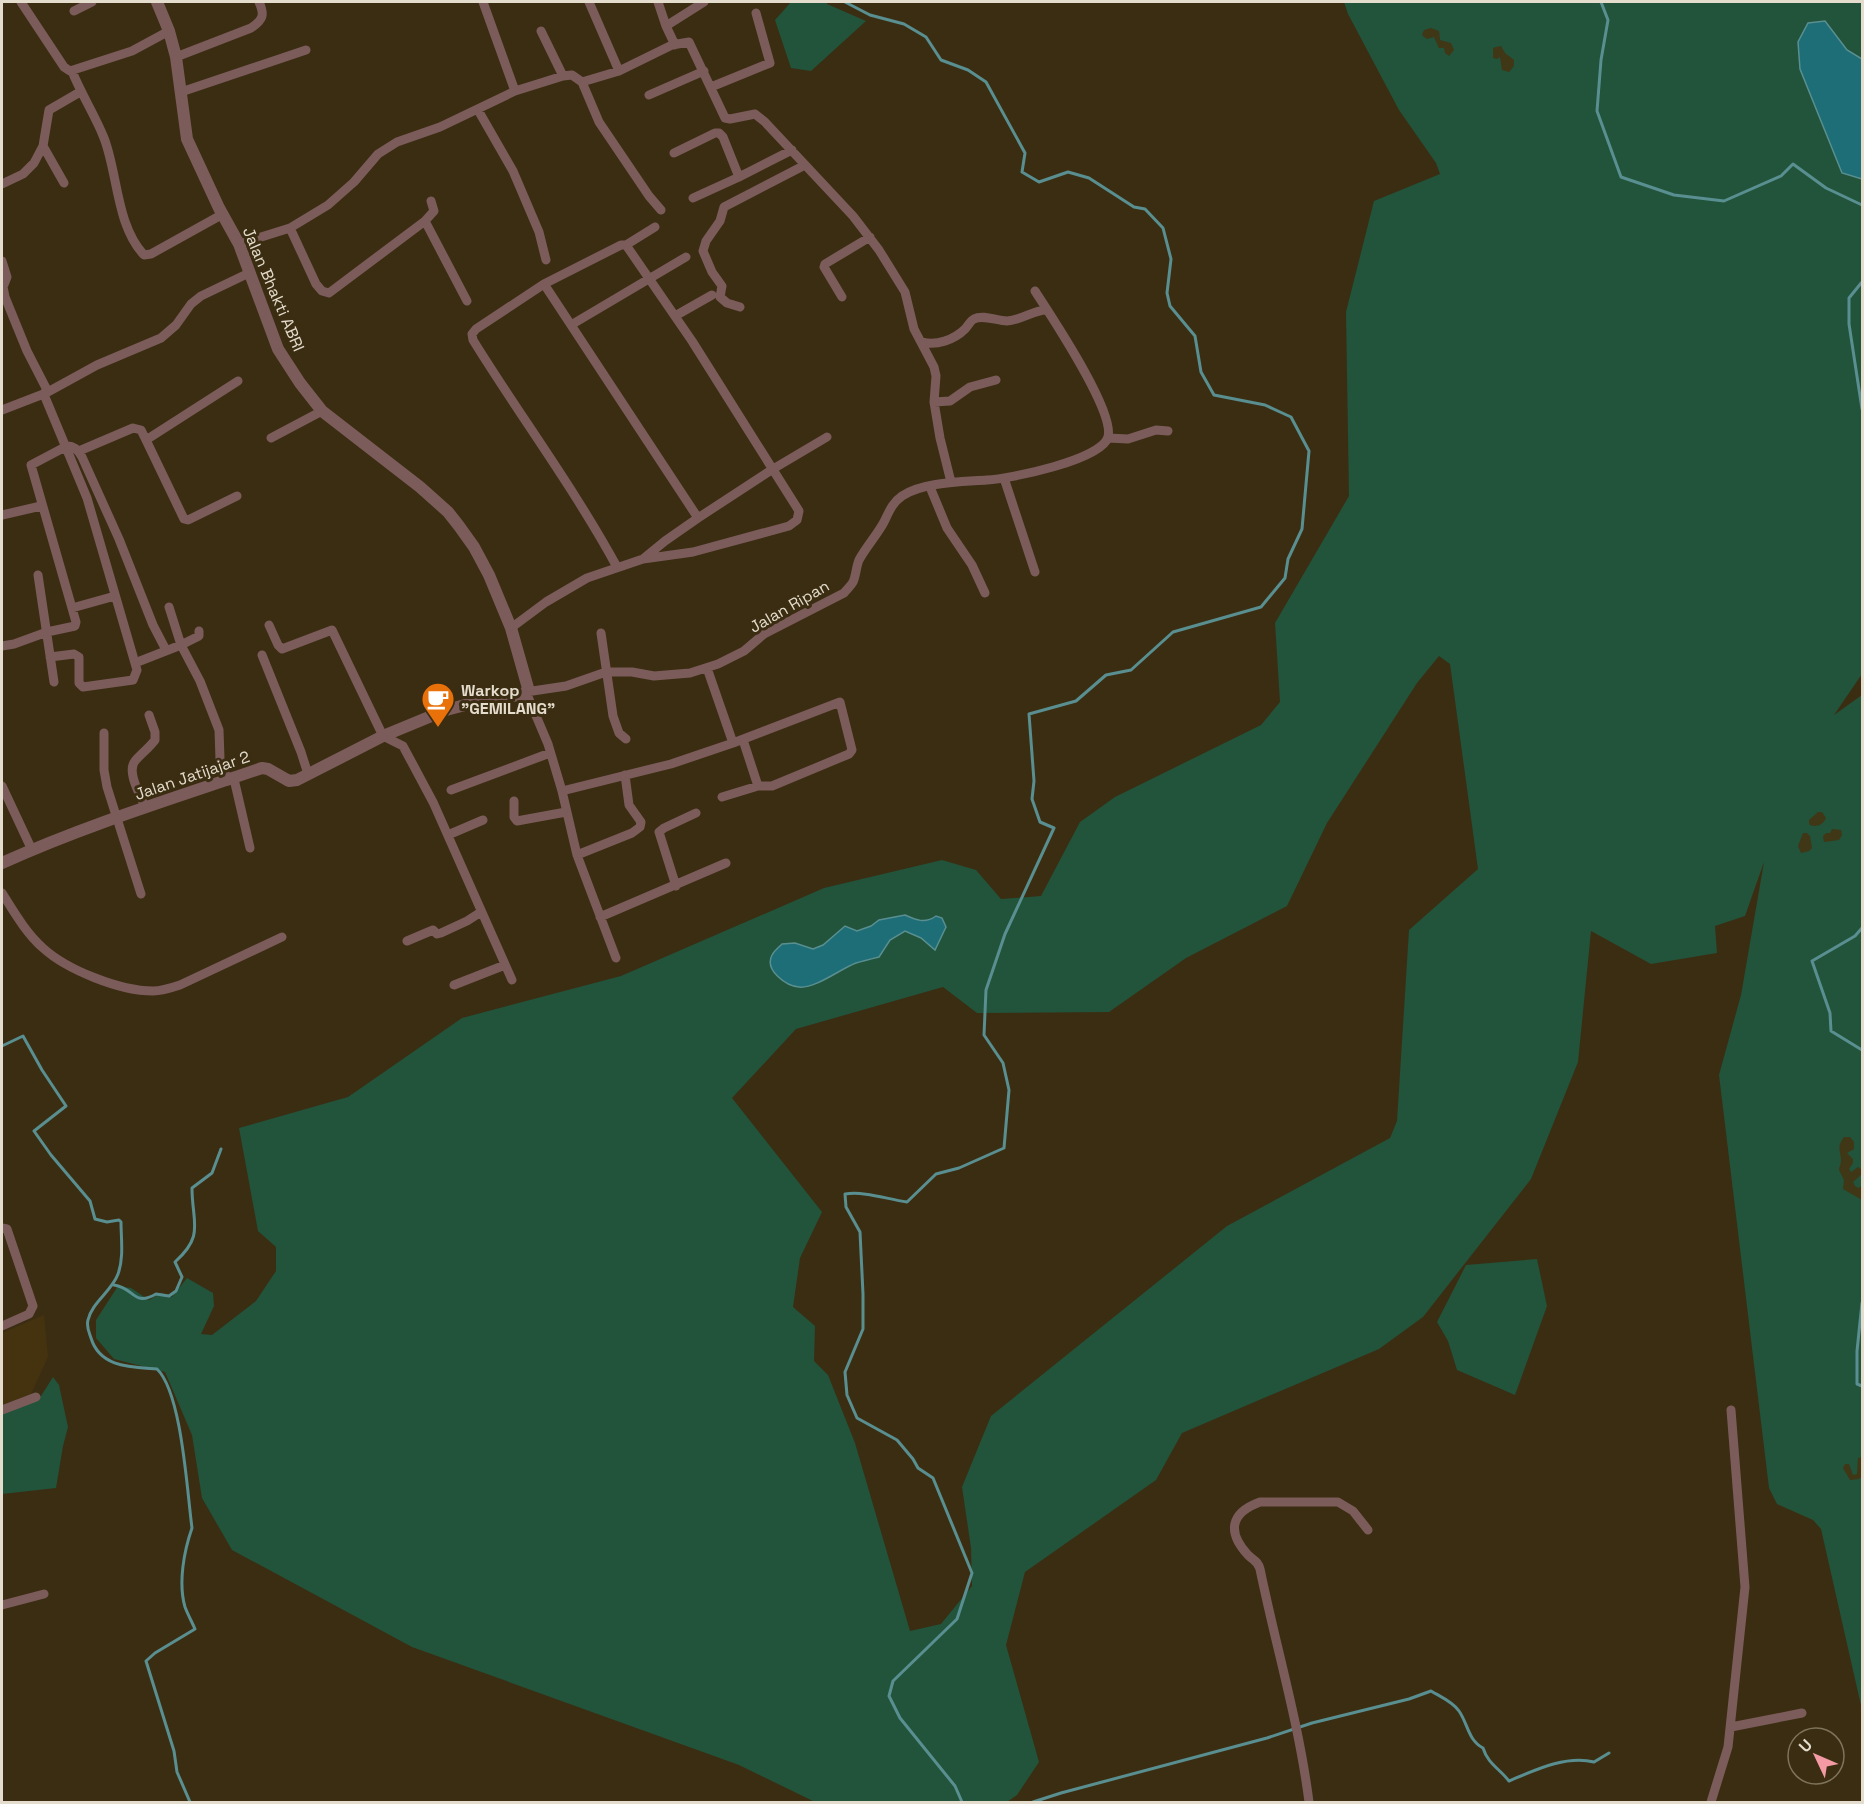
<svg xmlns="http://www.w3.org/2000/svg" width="1864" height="1804" font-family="'Space Grotesk',sans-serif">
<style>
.built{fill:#453310}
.green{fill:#22533b;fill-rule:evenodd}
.sand{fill:#3f3716}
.water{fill:#1d6e77;stroke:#598f90;stroke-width:1.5}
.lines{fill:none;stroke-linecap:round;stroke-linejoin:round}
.stream{stroke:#598f90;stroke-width:3}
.minor{stroke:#7c5c5b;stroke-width:9}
.tertiary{stroke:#7c5c5b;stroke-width:12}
.labels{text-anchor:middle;stroke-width:6;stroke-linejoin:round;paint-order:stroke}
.street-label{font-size:16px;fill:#e4dccc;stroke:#3b2d12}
.poi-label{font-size:16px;font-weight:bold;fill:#e4dccc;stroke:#3b2d12;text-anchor:start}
</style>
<rect width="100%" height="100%" fill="#3b2d12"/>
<!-- built -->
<path class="built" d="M 44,1315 L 48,1357 L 31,1394 L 2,1405 L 2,1333 Z"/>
<!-- green -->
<path class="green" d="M 791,2 L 827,2 L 827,4 L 866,21 L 811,71 L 791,68 L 775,20 Z
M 1344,2 L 1862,2 L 1862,674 L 1834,715 L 1862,695 L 1862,1710 L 1821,1529 L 1813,1520 L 1777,1504 L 1769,1488 L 1719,1075 L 1741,995 L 1764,862 L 1745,916 L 1715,926 L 1717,953 L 1651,964 L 1591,931 L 1578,1062 L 1531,1179 L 1423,1317 L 1379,1349 L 1182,1433 L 1156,1480 L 1025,1572 L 1006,1645 L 1039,1762 L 1017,1795 L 1007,1802 L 815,1802 L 739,1765 L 412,1647 L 232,1550 L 202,1498 L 192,1435 L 165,1372 L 114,1359 L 96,1338 L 96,1320 L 118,1286 L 131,1288 L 149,1300 L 161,1293 L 172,1297 L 187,1278 L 213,1293 L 214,1306 L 201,1334 L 212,1335 L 256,1301 L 276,1271 L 276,1247 L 258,1231 L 239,1128 L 348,1097 L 462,1018 L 621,976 L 824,888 L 942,860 L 976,870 L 1001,899 L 1041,896 L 1080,822 L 1115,797 L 1261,725 L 1280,702 L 1275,623 L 1349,496 L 1346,312 L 1374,201 L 1440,174 L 1436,163 L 1399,110 L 1348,14 ZM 1439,656 L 1450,664 L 1478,869 L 1409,930 L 1397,1121 L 1390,1138 L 1227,1226 L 991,1416 L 962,1487 L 971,1548 L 972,1586 L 941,1624 L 910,1631 L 855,1443 L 828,1375 L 814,1361 L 815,1326 L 793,1307 L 800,1258 L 822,1212 L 732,1098 L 796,1029 L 943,987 L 977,1013 L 1109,1012 L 1186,958 L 1287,906 L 1327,823 L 1417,683 Z
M 1537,1259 L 1547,1306 L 1515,1395 L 1457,1370 L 1448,1341 L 1437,1322 L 1466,1265 Z
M 53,1377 L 59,1385 L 68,1427 L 63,1446 L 56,1488 L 2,1494 L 2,1411 L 41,1396 Z"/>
<!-- sand -->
<path class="sand" d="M 1431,28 L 1439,31 L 1440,40 L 1451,43 L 1454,50 L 1449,56 L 1445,53 L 1444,48 L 1439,48 L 1434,37 L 1427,39 L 1422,35 L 1424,30 Z
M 1496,47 L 1501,46 L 1505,53 L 1514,60 L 1514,66 L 1509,72 L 1502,70 L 1500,57 L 1497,59 L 1493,58 L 1493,48 Z
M 1818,812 L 1822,812 L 1826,818 C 1824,824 1815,829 1809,824 L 1809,820 Z
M 1832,829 L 1841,830 L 1842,835 L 1839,840 L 1824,842 L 1823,836 L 1826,833 L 1830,833 Z
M 1803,833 L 1807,833 L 1810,836 L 1812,848 L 1809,851 L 1801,853 L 1798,846 Z
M 1844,1137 L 1850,1137 L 1854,1142 L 1854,1149 L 1847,1153 L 1853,1159 L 1853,1163 L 1849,1169 L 1851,1172 L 1858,1167 L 1862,1170 L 1862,1174 L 1853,1182 L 1855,1186 L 1858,1188 L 1862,1186 L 1862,1200 L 1843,1189 L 1844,1180 L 1839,1170 C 1839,1167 1841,1164 1841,1161 C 1841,1150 1836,1148 1844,1137 Z
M 1862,1457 L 1862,1476 L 1859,1479 L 1850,1480 L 1843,1468 L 1845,1464 L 1849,1464 L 1853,1475 L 1857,1474 L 1858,1458 Z"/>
<!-- water -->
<path class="water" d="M 1825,21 L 1847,50 L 1862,59 L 1862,179 L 1842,173 L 1800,69 L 1798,42 L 1808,23 Z
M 905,915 C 916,920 925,924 936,916 L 942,918 L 946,927 L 935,950 L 921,938 L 905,931 L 890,940 L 879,957 C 871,959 863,961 856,963 C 840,969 815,989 799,987 C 786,986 764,970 772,955 C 774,951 779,947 782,944 L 795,943 L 813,949 L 823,945 L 845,926 L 857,931 L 871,926 L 879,920 Z"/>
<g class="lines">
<!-- stream -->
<path class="stream" d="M 845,2 L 870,15 L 904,24 L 926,37 L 941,60 L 968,70 L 986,82 L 1025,153 L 1022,172 L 1039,182 L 1068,172 L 1089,178 L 1134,207 L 1145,209 L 1163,228 L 1171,259 L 1167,293 L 1170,306 L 1195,336 L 1201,372 L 1214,395 L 1265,405 L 1291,417 L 1309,451 L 1302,529 L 1288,559 L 1285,578 L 1261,607 L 1173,632 L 1131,670 L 1106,675 L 1076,701 L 1029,714 L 1034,781 L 1032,799 L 1040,822 L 1054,828 L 1005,934 L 986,990 L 984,1035 L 1003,1063 L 1009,1090 L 1004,1148 L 959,1168 L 936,1174 L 907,1202 C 886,1199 865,1191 845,1194 L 846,1207 L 860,1232 L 863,1294 L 863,1329 L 845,1372 L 847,1395 L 857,1418 L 897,1440 L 913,1459 L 918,1468 L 933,1478 L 972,1573 L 957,1619 L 893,1681 L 889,1696 L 900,1718 L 955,1786 L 962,1802
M 1601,2 L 1608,20 L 1601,60 L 1597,111 L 1621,177 L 1674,195 L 1724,201 L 1781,176 L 1793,164 L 1826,188 L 1862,205
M 1862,282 L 1849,298 L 1849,324 L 1862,409
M 1862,928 L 1855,936 L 1812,961 L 1830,1013 L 1831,1031 L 1862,1050
M 2,1046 L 23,1036 L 42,1070 L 66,1106 L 34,1131 L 51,1155 L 90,1201 L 95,1219 L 107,1222 L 119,1220 L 121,1222 C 121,1238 124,1258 118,1274 C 112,1291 92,1302 88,1320 C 86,1326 89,1332 91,1338 C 100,1368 132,1367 157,1369 C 182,1393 187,1492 192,1528 C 184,1551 178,1583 185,1607 C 188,1615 192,1622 195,1629 L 155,1653 L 146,1661 L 174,1751 L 177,1772 L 190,1802
M 114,1285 C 135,1288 133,1307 156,1294 L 169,1296 L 176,1291 L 182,1277 L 175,1262 C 205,1235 192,1223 192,1188 L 212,1173 L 221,1149
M 1862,1303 L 1857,1351 L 1857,1384 L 1862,1386
M 1033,1802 L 1061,1793 L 1267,1738 L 1312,1723 L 1409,1699 L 1431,1691 C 1441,1697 1453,1702 1459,1711 C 1468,1724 1468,1740 1483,1748 C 1488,1764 1499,1768 1509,1781 C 1535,1770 1566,1755 1594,1762 L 1609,1753"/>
<!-- minor -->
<path class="minor" d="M 21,2 L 64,67 L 70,71 L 132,51 L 169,31
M 483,2 L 515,91
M 589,2 L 619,71
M 658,2 L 666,26 L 675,45
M 74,11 L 92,2
M 666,26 L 704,2
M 541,31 L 563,76
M 176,57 L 251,28 C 263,20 265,15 259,2
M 72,71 C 81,94 95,115 104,138 C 118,174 116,225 144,255 L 151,254 L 223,214
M 582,82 L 599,122 L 649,196 L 661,210
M 711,87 L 770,63 L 756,13
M 181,92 L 306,50
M 649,95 L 704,71
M 478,110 L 513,171 L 539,232 L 546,260
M 43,146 L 64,183
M 674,153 L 715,133 L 719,133 L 723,137 L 739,177 L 792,150
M 2,184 L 23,174 L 34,163 L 43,146 L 49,110 L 80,92
M 693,198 L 739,177
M 425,221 L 434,211 L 431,201
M 290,228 L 316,284 L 322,291 L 329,293 L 425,221 L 467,301
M 239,244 L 290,228 L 328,205 L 354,182 L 378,154 L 397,142 L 440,127 L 515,91 L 563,76 L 572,75 L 582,82 L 619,71 L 672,45 L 689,42 L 725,118 L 730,119 L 755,114 L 765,122 L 853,216 L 879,250 L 905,292 L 914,329 L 934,367 L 936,376 L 934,402 L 940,438 L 951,482
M 626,245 L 655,227
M 2,261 L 7,277 L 3,287 L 5,297 L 27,351 L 46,388 L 45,397 L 87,498 L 137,670 L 133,680 L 83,687 L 79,683 L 79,657 L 74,654 L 50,657
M 544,284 L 698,518
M 842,297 L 824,267 L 825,264 L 870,237
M 740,307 L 727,303 L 720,297 L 722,286 L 712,272 L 703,251 L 706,241 L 720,221 L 724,207 L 805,165
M 675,316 L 712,295
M 571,325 L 686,257
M 922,342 C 936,346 954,340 965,329 C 968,326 970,321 974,319 C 983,314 997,321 1007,321 C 1022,320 1036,309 1047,310
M 934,402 L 950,401 L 970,387 L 996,380
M 2,410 L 46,393 L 97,365 L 161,338 L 176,325 L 191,304 L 201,296 L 249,273
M 271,438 L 322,411
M 1108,438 L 1128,439 L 1156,430 L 1168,431
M 146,440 L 184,519 L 188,520 L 237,496
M 79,451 L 133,428 L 141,430 L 146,440 L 238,381
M 1004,478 L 1035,572
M 930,487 L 947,528 L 972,565 L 985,593
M 2,515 L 41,506
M 617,567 C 574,488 520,416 473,340 L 472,334 L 476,329 L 544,284 L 621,245 L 626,245 L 692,341 L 799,511 L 797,520 L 789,526 L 693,552 L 643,559
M 38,575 L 54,682
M 169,607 L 181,645 L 199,636 L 199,631
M 72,608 L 115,596
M 269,625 L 278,645 L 282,649 L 332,630 L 383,736 L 403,746 L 433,802 L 512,980
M 511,628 L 546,602 L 587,578 L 643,559 L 665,541 L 698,518 L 773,469 L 827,437
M 601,633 L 613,716 L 619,733 L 626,739
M 2,646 L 14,644 L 47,632 L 75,626 L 76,622 L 31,465 L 67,446 C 75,446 79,451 82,457 L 119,539 L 153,625 L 166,650
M 262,655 L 301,752 L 308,774
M 135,663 L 181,645 L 200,681 L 219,730 L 220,759 L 228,781
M 707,668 L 733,743
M 104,733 L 104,770 L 107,787 L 141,894
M 234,779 L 250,848
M 2,786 L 32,850
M 758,786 L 772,786 L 849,754 L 852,750 L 840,702 L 733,743 L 671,764 L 562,791 L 548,744 L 526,692 L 566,686 L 606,672 L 632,672 L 654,676 L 690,673 L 718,664 L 744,651 L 764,634 L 844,593 C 847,589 851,586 853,582 C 856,576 856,567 859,560 C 866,547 877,535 884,522 C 889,512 892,503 902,496 C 923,482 961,482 987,480 C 1009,479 1102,460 1108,437 C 1115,411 1051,316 1035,291
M 451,790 L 550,753
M 562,791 L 577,855 L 616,958
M 722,797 L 758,786 L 743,740
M 514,801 L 514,817 L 517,821 L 566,812
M 145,807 C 141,796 126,772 135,761 C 141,754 149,748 155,740 L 155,732 L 149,715
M 448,835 L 483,820
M 577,855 L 632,833 L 640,827 L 641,822 L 629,805 L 625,775
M 676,886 L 659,832 L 664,828 L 696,813
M 2,893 C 14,912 26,933 43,948 C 67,970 120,991 153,991 C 162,991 171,988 180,985 L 282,937
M 600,917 L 726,863
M 407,941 L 433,930 L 437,934 L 441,933 L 467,921 L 481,912
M 454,985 L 505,965
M 2,1228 L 7,1229 L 33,1306 L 29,1314 L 2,1326
M 2,1410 L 36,1397
M 2,1605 L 44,1594
M 1731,1727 L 1802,1713
M 1309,1802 C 1299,1723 1276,1647 1260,1569 C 1258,1561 1254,1561 1248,1555 C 1227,1532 1230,1513 1260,1502 L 1338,1502 L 1353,1511 L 1368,1530
M 1711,1802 L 1728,1747 L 1745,1587 L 1731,1410"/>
<!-- tertiary -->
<path class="tertiary" d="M 2,863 C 86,825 174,798 262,768 L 268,769 L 289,781 L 297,780 L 383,736 L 446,710 L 488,699 L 521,695 L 526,692 L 528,688 L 511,628 L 489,575 L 474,547 L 459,526 L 448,512 L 420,487 L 322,411 L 300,383 L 278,349 L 239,244 L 219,208 L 187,139 L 176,57 L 169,31 L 157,2"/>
</g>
<!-- icons -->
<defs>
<symbol id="cafe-pin" viewBox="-11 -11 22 30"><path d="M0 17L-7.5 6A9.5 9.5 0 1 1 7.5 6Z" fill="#e8710a" stroke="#3b2d12"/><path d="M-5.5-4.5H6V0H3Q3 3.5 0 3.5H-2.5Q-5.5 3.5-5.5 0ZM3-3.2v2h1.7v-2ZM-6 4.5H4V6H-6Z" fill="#fff"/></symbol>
</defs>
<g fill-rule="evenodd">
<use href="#cafe-pin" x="419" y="680" width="38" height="52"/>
</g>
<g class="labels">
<!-- street labels -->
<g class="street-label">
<text transform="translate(274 289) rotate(67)" y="6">Jalan Bhakti ABRI</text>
<text transform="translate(789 606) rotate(-30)" y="6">Jalan Ripan</text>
<text transform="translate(192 775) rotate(-19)" y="6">Jalan Jatijajar 2</text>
</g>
<!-- poi labels -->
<g class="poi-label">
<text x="461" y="696">Warkop<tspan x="461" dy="18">"GEMILANG"</tspan></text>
</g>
</g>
<!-- border -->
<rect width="1864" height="1804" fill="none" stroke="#e4dccc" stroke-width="6"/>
<!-- north arrow -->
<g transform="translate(1816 1756) rotate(314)"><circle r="28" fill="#3b2d12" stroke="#7f735c" stroke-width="1.5"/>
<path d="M0-4.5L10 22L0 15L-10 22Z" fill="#f49aa4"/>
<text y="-9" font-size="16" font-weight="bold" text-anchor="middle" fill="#e4dccc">U</text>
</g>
</svg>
